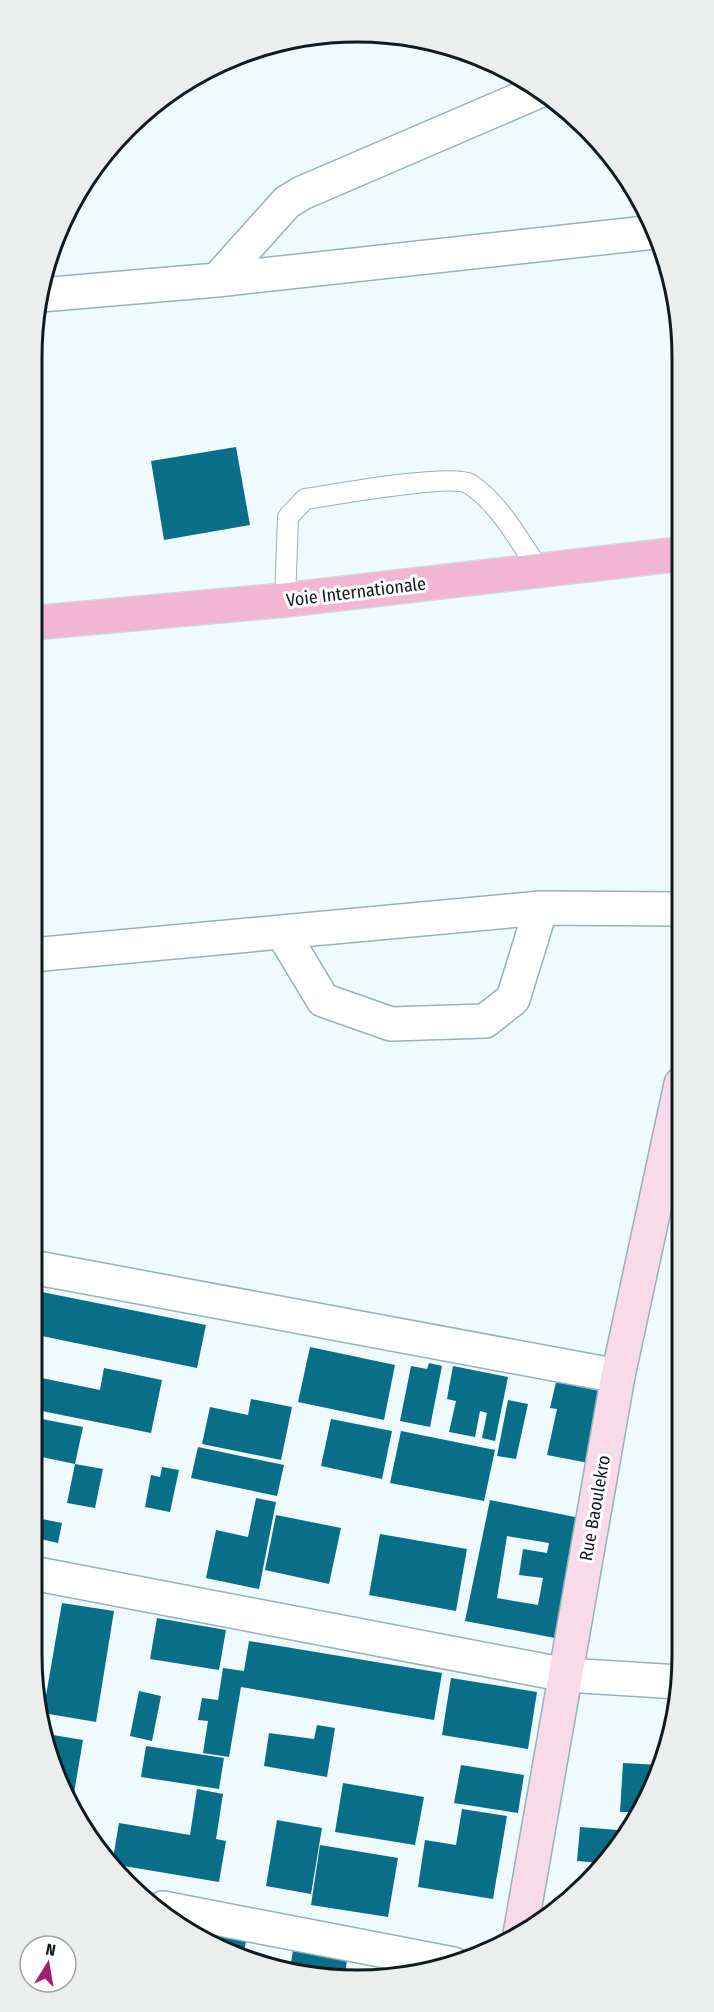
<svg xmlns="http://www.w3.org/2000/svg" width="714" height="2012" font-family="'Fira Sans Condensed',sans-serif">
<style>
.building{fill:#096e87;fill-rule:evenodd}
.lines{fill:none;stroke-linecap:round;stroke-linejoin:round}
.lane-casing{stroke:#95b2bc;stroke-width:22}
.street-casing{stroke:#95b2bc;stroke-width:36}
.secondary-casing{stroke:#95b2bc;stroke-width:36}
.primary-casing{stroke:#d4d6d7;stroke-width:36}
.lane{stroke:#fff;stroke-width:20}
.street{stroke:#fff;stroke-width:33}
.secondary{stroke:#f9dae9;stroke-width:33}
.primary{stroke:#f3b5d4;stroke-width:33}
.labels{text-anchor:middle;stroke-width:6;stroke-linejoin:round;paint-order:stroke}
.street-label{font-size:18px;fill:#101b1f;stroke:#fff}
.rim{fill:none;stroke:#101b1f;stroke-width:3}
</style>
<rect width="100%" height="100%" fill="#effaff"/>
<!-- building -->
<path class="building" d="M 236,447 L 250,525 L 164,540 L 151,461 Z
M 32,1290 L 206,1325 L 197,1368 L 32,1334 Z
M 681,1335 L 682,1335 L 682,1393 L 672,1392 Z
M 310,1347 L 395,1365 L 384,1420 L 298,1402 Z
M 429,1363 L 442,1366 L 430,1427 L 400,1421 L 411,1366 L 427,1369 Z
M 453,1366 L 508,1377 L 495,1441 L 482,1438 L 487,1413 L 480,1411 L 475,1437 L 449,1432 L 456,1401 L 447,1399 Z
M 104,1368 L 162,1380 L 151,1433 L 32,1409 L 32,1376 L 100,1390 Z
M 556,1382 L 609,1393 L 594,1464 L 547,1455 L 557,1409 L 550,1408 Z
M 251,1399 L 292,1407 L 281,1460 L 202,1444 L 210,1407 L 248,1415 Z
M 508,1400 L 528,1404 L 516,1459 L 497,1456 Z
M 32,1417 L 83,1427 L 75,1464 L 32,1455 Z
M 331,1419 L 392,1431 L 382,1479 L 321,1466 Z
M 401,1431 L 495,1450 L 484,1501 L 390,1483 Z
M 198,1447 L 284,1465 L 277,1496 L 191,1478 Z
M 75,1464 L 103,1469 L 95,1508 L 67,1503 Z
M 162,1467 L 179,1470 L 170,1512 L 145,1507 L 151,1475 L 160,1477 Z
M 256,1498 L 276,1502 L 259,1589 L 206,1578 L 216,1530 L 248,1537 Z
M 490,1500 L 580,1518 L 555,1638 L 465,1621 ZM 507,1536 L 549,1543 L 547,1553 L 523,1549 L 519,1575 L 543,1578 L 538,1605 L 497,1598 Z
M 276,1515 L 341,1528 L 329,1584 L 265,1570 Z
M 32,1517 L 62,1523 L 58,1543 L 32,1537 Z
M 380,1534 L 467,1549 L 456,1611 L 369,1595 Z
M 62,1603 L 114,1611 L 96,1722 L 43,1713 Z
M 157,1618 L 226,1630 L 219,1670 L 150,1659 Z
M 249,1641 L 442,1673 L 434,1720 L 241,1687 L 229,1757 L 203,1753 L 208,1721 L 198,1720 L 202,1698 L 218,1700 L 223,1668 L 244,1671 Z
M 451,1678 L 537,1692 L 528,1749 L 442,1735 Z
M 139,1691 L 161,1696 L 152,1741 L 130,1736 Z
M 317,1725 L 335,1728 L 327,1777 L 264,1766 L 269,1733 L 314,1739 Z
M 47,1734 L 83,1740 L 72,1805 L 56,1779 Z
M 146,1746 L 224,1758 L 219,1789 L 141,1777 Z
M 623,1763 L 660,1765 L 638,1812 L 620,1812 Z
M 461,1765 L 524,1775 L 518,1813 L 454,1803 Z
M 343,1783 L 424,1797 L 415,1845 L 335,1832 Z
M 197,1789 L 223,1794 L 216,1839 L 226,1841 L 219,1882 L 112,1864 L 119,1823 L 190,1835 Z
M 462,1809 L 507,1816 L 493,1899 L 418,1887 L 425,1840 L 456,1845 Z
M 277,1820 L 322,1828 L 311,1894 L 266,1886 Z
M 580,1827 L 630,1831 L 627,1836 L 601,1863 L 577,1861 Z
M 320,1845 L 398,1858 L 388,1917 L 311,1905 Z
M 204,1929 L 247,1937 L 243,1956 L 213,1947 L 203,1939 Z
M 293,1950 L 347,1959 L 345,1976 L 315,1978 L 290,1970 Z"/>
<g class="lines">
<defs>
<path id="lane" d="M 285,600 L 288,517 L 305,499 C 332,495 453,473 470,484 C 501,505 519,541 540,571"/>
<path id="street" d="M 217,280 L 287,202 L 302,193 L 539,91
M 40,295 L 217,280 L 655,232
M 282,932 L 323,1000 L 391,1024 L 485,1021 L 513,999 L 541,908
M 32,955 L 541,908 L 681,909
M 32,1267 L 618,1376
M 32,1573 L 566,1675 L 679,1682
M 163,1908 L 453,1964"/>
<path id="secondary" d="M 520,1934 L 618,1376 L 681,1084"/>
<path id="primary" d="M 32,623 L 285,600 L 680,554"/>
</defs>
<!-- lane casing -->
<use href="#lane" class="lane-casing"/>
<!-- street casing -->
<use href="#street" class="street-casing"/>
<!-- secondary casing -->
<use href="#secondary" class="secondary-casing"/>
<!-- primary casing -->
<use href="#primary" class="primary-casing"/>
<!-- lane -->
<use href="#lane" class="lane"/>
<!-- street -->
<use href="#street" class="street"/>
<!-- secondary -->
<use href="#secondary" class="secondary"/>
<!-- primary -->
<use href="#primary" class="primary"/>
</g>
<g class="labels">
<!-- street labels -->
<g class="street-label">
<text transform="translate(356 592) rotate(-7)" y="6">Voie Internationale</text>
<text transform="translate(595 1508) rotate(-80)" y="6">Rue Baoulekro</text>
</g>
</g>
<!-- crop -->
<path d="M0 0H714V2012H0ZM357 42H357A315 315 0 0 1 672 357V1655A315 315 0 0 1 357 1970H357A315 315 0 0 1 42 1655V357A315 315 0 0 1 357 42Z" fill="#eceded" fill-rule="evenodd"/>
<path class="rim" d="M357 42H357A315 315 0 0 1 672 357V1655A315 315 0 0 1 357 1970H357A315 315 0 0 1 42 1655V357A315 315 0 0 1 357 42Z"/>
<!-- north arrow -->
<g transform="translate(48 1964) rotate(11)"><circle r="28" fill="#ffffff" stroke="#9fa4a5" stroke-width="1.5"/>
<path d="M0-4.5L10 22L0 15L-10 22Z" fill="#a3206f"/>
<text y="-9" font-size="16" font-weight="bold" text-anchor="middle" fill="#101b1f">N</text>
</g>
</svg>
